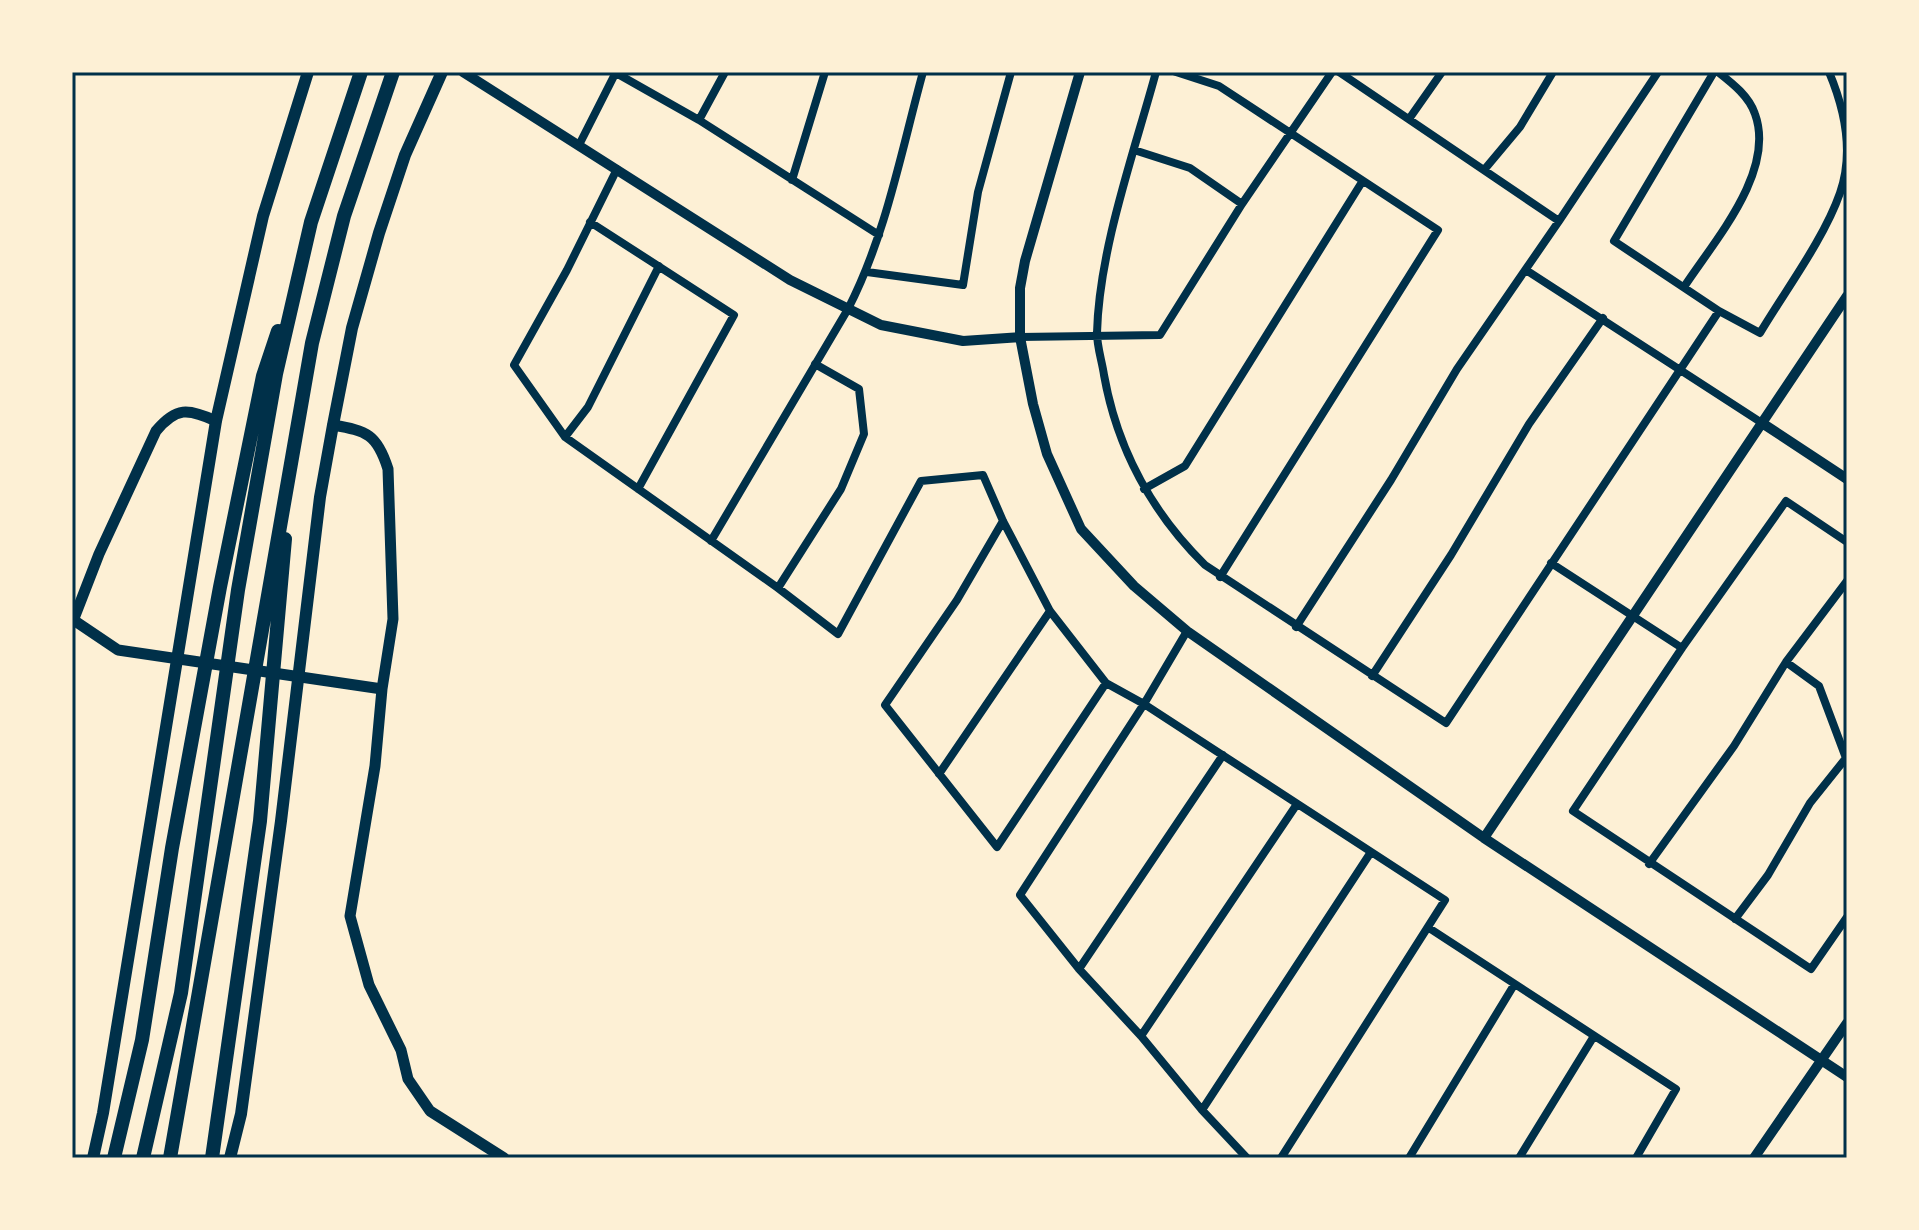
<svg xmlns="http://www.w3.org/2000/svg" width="1919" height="1230" font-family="'Exo 2',sans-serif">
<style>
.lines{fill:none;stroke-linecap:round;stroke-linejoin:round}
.minor{stroke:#003049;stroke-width:8}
.tertiary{stroke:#003049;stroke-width:10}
.secondary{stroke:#003049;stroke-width:11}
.trunk{stroke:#003049;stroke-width:12}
.motorway{stroke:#003049;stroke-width:14}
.neatline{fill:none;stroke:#003049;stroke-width:3}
</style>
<rect width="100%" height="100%" fill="#fdf0d5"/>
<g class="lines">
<!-- minor -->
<path class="minor" d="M 1156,72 C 1134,153 1099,250 1097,333 C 1097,347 1102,361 1104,375 C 1117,448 1152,513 1205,565 L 1446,723 L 1719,311 L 1760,333 C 1785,291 1824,239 1840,193 C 1854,153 1845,110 1829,72
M 1176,72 L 1219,86 L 1438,230 L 1220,577
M 1714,72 L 1614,241 L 1719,311
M 616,73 L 699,120 L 879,235
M 1409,119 L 1442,72
M 699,120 L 725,72
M 579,145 L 616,72
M 1134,150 L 1190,168 L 1242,204
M 617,169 L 567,270 L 514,365 L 565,437 L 778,588 L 838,634 L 921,481 L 983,475 L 1003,521 L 1050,611 L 1106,683 L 1144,704 L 1445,900 L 1281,1158
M 1484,170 L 1520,127 L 1553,72
M 792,180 L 825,72
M 1559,221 L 1658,72
M 590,222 L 734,315 L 638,489
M 1526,270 L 1762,423
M 867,272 L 963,285 L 978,192 L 1011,72
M 1684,287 C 1714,241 1776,172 1755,114 C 1749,96 1732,83 1718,72
M 1020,337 L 1160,335 L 1242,204 L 1332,72
M 565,437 L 588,407 L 659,266
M 1144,489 L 1185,466 L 1362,182
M 1003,521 L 957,600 L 885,705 L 997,847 L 1106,683
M 711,541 L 848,309 C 886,235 901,152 923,72
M 1551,563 L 1682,648 L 1573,811 L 1811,969 L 1847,917
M 778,588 L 841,489 L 864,434 L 859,389 L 815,364
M 1296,627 L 1391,480 L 1457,369 L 1559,221 L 1339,72
M 1187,631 L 1144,704 L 1020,895 L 1079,969 L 1141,1036 L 1202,1110 L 1247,1158
M 1682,648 L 1786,501 L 1847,542
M 1372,676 L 1451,555 L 1529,424 L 1603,318
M 939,774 L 1050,611
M 1649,864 L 1734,746 L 1786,662 L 1847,581
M 1735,919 L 1768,875 L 1810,803 L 1846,758 L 1819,686 L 1786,662
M 1429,928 L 1676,1089 L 1636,1158
M 1079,969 L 1223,755
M 1141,1036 L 1297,804
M 1202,1110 L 1371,852
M 1409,1158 L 1514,985
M 1519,1158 L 1594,1036"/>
<!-- tertiary -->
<path class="tertiary" d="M 463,72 L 790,280 L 881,325 L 963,341 L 1020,337
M 1080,72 L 1025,261 L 1020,288 L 1020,337 L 1033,404 L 1047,454 L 1081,529 L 1134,586 L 1187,631 L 1484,838 L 1847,1077
M 1762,423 L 1847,479
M 1484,838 L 1847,296
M 1754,1158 L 1847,1023"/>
<!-- secondary -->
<path class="secondary" d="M 333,425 C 367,431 377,434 388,469 L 393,619 L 382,689 L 375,766 L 350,916 L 369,985 L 401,1050 L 408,1079 L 430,1111 L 504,1158
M 72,619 L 118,650 L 382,689
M 73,621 L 99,554 L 156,431 C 176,407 188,408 216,421"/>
<!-- trunk -->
<path class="trunk" d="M 93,1158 L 103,1113 L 216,421 L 263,216 L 308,72
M 230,1158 L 241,1114 L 281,821 L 320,497 L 333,425 L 352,328 L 379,233 L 405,155 L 442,72"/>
<!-- motorway -->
<path class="motorway" d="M 114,1158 L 142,1040 L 172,848 L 220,587 L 263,376 L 278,331
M 143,1158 L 181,993 L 238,590 L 276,374 L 311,222 L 361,72
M 170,1158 L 312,343 L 344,216 L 393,72
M 212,1158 L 260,821 L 285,539"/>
</g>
<!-- border -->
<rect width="1919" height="1230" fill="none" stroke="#fdf0d5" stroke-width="148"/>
<rect x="74" y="74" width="1771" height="1082" class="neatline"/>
</svg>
